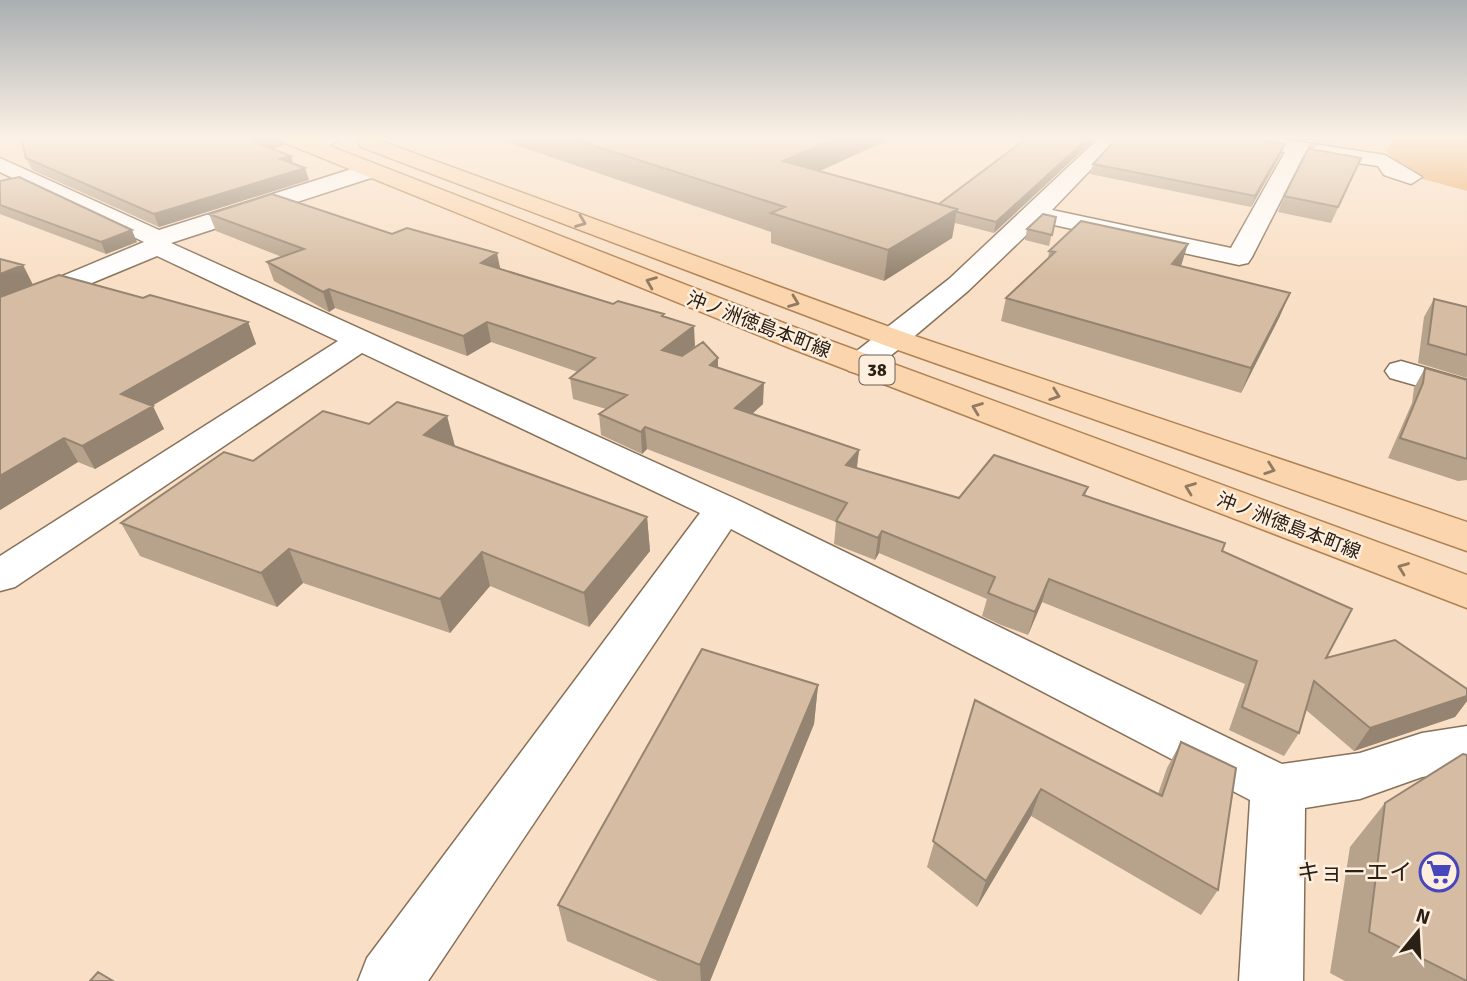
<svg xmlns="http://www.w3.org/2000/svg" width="1467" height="981" font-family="Signika,'Noto Sans JP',sans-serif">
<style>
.water{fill:#eba85f}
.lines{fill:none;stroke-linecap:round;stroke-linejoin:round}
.minor-casing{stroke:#887159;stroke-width:3}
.major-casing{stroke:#b08354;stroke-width:3}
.minor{fill:#fff;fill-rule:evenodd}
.major{fill:#fbd5ad;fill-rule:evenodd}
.wall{fill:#b7a28b}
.shaded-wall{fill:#958471}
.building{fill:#d5bca2;stroke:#958471;stroke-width:2}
.oneway{stroke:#927a62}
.labels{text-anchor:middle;stroke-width:5;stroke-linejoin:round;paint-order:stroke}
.shield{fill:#feeede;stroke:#6a5e52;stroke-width:2}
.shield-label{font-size:18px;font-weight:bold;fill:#2a2016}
.street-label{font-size:19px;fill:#2a2016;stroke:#feeede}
.near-poi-label{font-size:23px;fill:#2a2016;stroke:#feeede;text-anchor:end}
</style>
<rect width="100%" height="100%" fill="#f9dfc5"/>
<!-- water -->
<path class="water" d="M 1395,138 L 1467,138 L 1467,191 L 1412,176 L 1386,151 Z"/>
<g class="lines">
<defs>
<path id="minor" d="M 307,138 L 340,138 C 332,147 311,152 299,149 L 296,145 Z
M 1099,138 L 1121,138 L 1052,210 L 1231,248 L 1285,152 L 1233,144 L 1223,138 L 1275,138 L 1385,155 L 1422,177 L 1411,184 L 1384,175 L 1378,166 L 1304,155 L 1252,257 L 1248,263 L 1239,265 L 1040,222 L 968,291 L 904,345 L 871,371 L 860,374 L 849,371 L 844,364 L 849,357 L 949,279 Z
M 0,158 L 159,230 L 361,166 L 377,166 L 380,171 L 377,176 L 171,243 L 738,500 L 1282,764 L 1360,753 L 1422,733 L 1467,726 L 1467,770 L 1422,777 L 1360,799 L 1305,808 L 1303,981 L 1239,981 L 1250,800 L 731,529 L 428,981 L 358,981 L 367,958 L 700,513 L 362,353 L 15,587 L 0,591 L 0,556 L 338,341 L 157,256 L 0,321 L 0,302 L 144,242 L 0,172 Z
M 1401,361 L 1467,380 L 1467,400 L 1390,378 L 1385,371 L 1390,364 Z"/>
<path id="major" d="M 280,138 L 309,138 L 812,334 L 1467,575 L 1467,608 L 790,348 L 283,142 Z
M 361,139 L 375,139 L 906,333 L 1467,522 L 1467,551 L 884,345 L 361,147 L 358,143 Z"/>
</defs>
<!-- minor casing -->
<use href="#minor" class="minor-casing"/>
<!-- major casing -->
<use href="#major" class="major-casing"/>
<!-- minor -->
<use href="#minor" class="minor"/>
<!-- major -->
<use href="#major" class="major"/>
</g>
<!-- wall -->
<path class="wall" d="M 495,138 L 892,138 L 820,171 L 939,204 L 1027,138 L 994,233 L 955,223 L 952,238 L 884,281 L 771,243 L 771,232 Z
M 1294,138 L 1340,138 L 1332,144 Z
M 1285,144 L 1281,154 L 1251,207 L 1090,174 L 1093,164 Z
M 284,145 L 272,149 L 291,156 L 293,164 L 305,168 L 309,180 L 159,227 L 32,170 L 26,158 Z
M 1315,150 L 1361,158 L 1331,223 L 1278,212 L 1284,196 Z
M 0,181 L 137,242 L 106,254 L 0,214 Z
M 209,214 L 392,234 L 613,304 L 664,314 L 664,317 L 695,346 L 682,356 L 718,358 L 718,368 L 763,404 L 752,414 L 859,450 L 857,468 L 959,498 L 1088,487 L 1085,496 L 1222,551 L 1326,658 L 1467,689 L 1467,701 L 1455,717 L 1354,751 L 1306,710 L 1299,733 L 1284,756 L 1229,730 L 1245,684 L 1042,602 L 1028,635 L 1001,625 L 982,616 L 987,599 L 879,553 L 875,560 L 834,544 L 836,522 L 647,449 L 642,454 L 601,435 L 599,414 L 606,409 L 573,399 L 570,378 L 578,372 L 491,342 L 467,356 L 335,308 L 329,312 L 274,281 L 267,262 L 282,257 L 216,231 Z
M 1056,217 L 1049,246 L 1025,240 L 1027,229 Z
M 1049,251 L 1181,266 L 1280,316 L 1241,393 L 1001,321 L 1006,298 L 1048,259 Z
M 23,265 L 33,285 L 143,298 L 248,322 L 256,344 L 152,406 L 164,429 L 95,469 L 78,462 L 0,510 Z
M 1434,299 L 1467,307 L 1467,378 L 1418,363 L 1424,317 Z
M 1425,368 L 1467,380 L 1467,480 L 1458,481 L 1388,458 L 1412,403 L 1414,388 Z
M 447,416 L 455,446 L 647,517 L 650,551 L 589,627 L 490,586 L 450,633 L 303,583 L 277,607 L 140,556 L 121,523 L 253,461 L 369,424 Z
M 818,685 L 814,724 L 710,981 L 658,981 L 567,941 L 558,905 Z
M 975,700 L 1158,794 L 1167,768 L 1181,742 L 1218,890 L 1201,915 L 1031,816 L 977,907 L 927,867 Z
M 1385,803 L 1467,981 L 1345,981 L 1330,973 L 1350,847 Z"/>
<!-- shaded-wall -->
<path class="shaded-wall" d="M 267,138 L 282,138 L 284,145 L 258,153 L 254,142 Z
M 836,138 L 892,138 L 782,188 L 783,161 Z
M 1088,138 L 1096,138 L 994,233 L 996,222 Z
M 1334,138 L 1340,138 L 1332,144 Z
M 1285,144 L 1281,154 L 1251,207 L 1255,196 Z
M 291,156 L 294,168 L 280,159 Z
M 305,168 L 309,180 L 159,227 L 154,214 Z
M 957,209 L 952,238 L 884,281 L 888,250 Z
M 132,230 L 137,242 L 106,254 L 101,242 Z
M 1188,244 L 1181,266 L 1164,286 L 1172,264 Z
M 497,253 L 501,272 L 481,263 Z
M 23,265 L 33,285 L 0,299 L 0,274 Z
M 329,289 L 335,308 L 329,312 L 323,292 Z
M 1290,293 L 1280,316 L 1241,393 L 1251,368 Z
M 248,322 L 256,344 L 133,417 L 121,394 Z
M 487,322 L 491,342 L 467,356 L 463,336 Z
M 694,326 L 695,346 L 663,370 L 662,350 Z
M 718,358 L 718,379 L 710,365 Z
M 764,383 L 763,404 L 735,429 L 735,408 Z
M 153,406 L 164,429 L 95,469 L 82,446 Z
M 447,416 L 455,447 L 424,435 Z
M 645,427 L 647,449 L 642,454 L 641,432 Z
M 64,438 L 78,462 L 0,510 L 0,476 Z
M 859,450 L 856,472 L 846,465 Z
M 647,517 L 650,551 L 589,627 L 584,593 Z
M 882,531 L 879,553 L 875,560 L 878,538 Z
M 289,549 L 303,583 L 277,607 L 261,573 Z
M 482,552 L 490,586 L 450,633 L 440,599 Z
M 1049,579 L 1042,602 L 1028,635 L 1035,612 Z
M 818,685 L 814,724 L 710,981 L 701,981 L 700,965 Z
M 1467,696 L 1467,701 L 1455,717 L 1354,751 L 1370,728 Z
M 1041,789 L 1031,816 L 977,907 L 986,881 Z"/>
<!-- building -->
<path class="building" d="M 21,138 L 267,138 L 254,142 L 291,156 L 280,159 L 305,168 L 154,214 L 26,158 Z
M 570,138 L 836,138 L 783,161 L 957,209 L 888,250 L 771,213 L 785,207 Z
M 1027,138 L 1088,138 L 996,222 L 957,212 L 957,209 L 939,204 Z
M 1117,138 L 1245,138 L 1285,144 L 1255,196 L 1093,164 Z
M 1311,143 L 1317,144 L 1310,149 L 1361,158 L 1338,207 L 1284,196 Z
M 19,177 L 132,230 L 101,242 L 0,205 L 0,181 Z
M 272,194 L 392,234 L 407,228 L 497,253 L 481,263 L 613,304 L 618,301 L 664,314 L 662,316 L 694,326 L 662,350 L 682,356 L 703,342 L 718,358 L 710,365 L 764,383 L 735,408 L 859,450 L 846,465 L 959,498 L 994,455 L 1088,487 L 1083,495 L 1225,543 L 1222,551 L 1352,609 L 1326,658 L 1395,640 L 1467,689 L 1467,696 L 1370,728 L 1314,681 L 1299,733 L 1242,707 L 1257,661 L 1049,579 L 1035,612 L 1007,601 L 988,593 L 995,577 L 882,531 L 878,538 L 836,521 L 847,503 L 645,427 L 641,432 L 599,414 L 627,395 L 570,378 L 595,358 L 487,322 L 463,336 L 329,289 L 323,292 L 267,262 L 304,249 L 209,214 Z
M 1043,214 L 1056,217 L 1052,235 L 1027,229 Z
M 1081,221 L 1188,244 L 1172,264 L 1290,293 L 1251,368 L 1006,298 L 1055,252 L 1049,251 Z
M 0,259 L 23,265 L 0,274 Z
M 59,275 L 143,298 L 150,295 L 248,322 L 121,394 L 153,406 L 82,446 L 64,438 L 0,476 L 0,297 Z
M 1434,299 L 1467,307 L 1467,355 L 1428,344 Z
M 1425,368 L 1467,380 L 1467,459 L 1400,438 L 1423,383 Z
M 397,402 L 447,416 L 424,435 L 647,517 L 584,593 L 482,552 L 440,599 L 289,549 L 261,573 L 121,523 L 224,452 L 253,461 L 323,411 L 369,424 Z
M 702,649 L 818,685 L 700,965 L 558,905 Z
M 975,700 L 1162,796 L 1181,742 L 1236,768 L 1218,890 L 1041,789 L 986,881 L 933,841 Z
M 1463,754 L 1467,755 L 1467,981 L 1369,932 L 1385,803 Z
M 98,972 L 113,981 L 90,981 Z"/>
<!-- one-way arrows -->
<defs><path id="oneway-chevron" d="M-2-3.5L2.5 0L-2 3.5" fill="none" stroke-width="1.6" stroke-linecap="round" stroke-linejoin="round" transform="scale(1.75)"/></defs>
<g class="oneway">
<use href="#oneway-chevron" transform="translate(581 222) rotate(21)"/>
<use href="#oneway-chevron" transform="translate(651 282) rotate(-158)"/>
<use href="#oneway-chevron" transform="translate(794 302) rotate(21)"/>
<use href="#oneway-chevron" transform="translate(1055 395) rotate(19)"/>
<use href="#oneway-chevron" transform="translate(977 408) rotate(-159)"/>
<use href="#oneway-chevron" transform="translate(1270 469) rotate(19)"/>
<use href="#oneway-chevron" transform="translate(1190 488) rotate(-159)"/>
<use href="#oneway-chevron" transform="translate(1403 568) rotate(-159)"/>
</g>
<!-- sky -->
<linearGradient id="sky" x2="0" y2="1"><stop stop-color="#a9afb1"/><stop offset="0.5" stop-color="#fcf1e5"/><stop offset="1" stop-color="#fcf1e5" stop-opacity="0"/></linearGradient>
<rect width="1467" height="276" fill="url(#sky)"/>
<!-- icons -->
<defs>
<symbol id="supermarket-ring" viewBox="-11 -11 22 22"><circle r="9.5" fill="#feeede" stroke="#4746bc" stroke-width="1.5"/><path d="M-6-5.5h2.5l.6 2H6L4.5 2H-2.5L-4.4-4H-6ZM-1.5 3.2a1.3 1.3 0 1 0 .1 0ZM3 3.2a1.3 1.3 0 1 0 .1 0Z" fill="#4746bc"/></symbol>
</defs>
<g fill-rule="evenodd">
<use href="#supermarket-ring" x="1417" y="850" width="44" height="44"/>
</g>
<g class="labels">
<!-- shield labels -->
<rect class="shield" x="859.5" y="355.5" width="35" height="29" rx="5"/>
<g class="shield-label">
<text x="877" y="376">38</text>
</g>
<!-- street labels -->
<g class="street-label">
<text transform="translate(759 324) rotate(21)" y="7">沖ノ洲徳島本町線</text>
<text transform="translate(1289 525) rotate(21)" y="7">沖ノ洲徳島本町線</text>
</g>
<!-- near-poi labels -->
<g class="near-poi-label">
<text x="1412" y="880">キョーエイ</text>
</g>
</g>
<!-- north arrow -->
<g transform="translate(1418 932) rotate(18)" stroke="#feeede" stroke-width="5" paint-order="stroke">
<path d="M0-5L12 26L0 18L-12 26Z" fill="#2a2016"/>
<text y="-10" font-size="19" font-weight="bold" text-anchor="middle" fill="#2a2016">N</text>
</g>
</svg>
